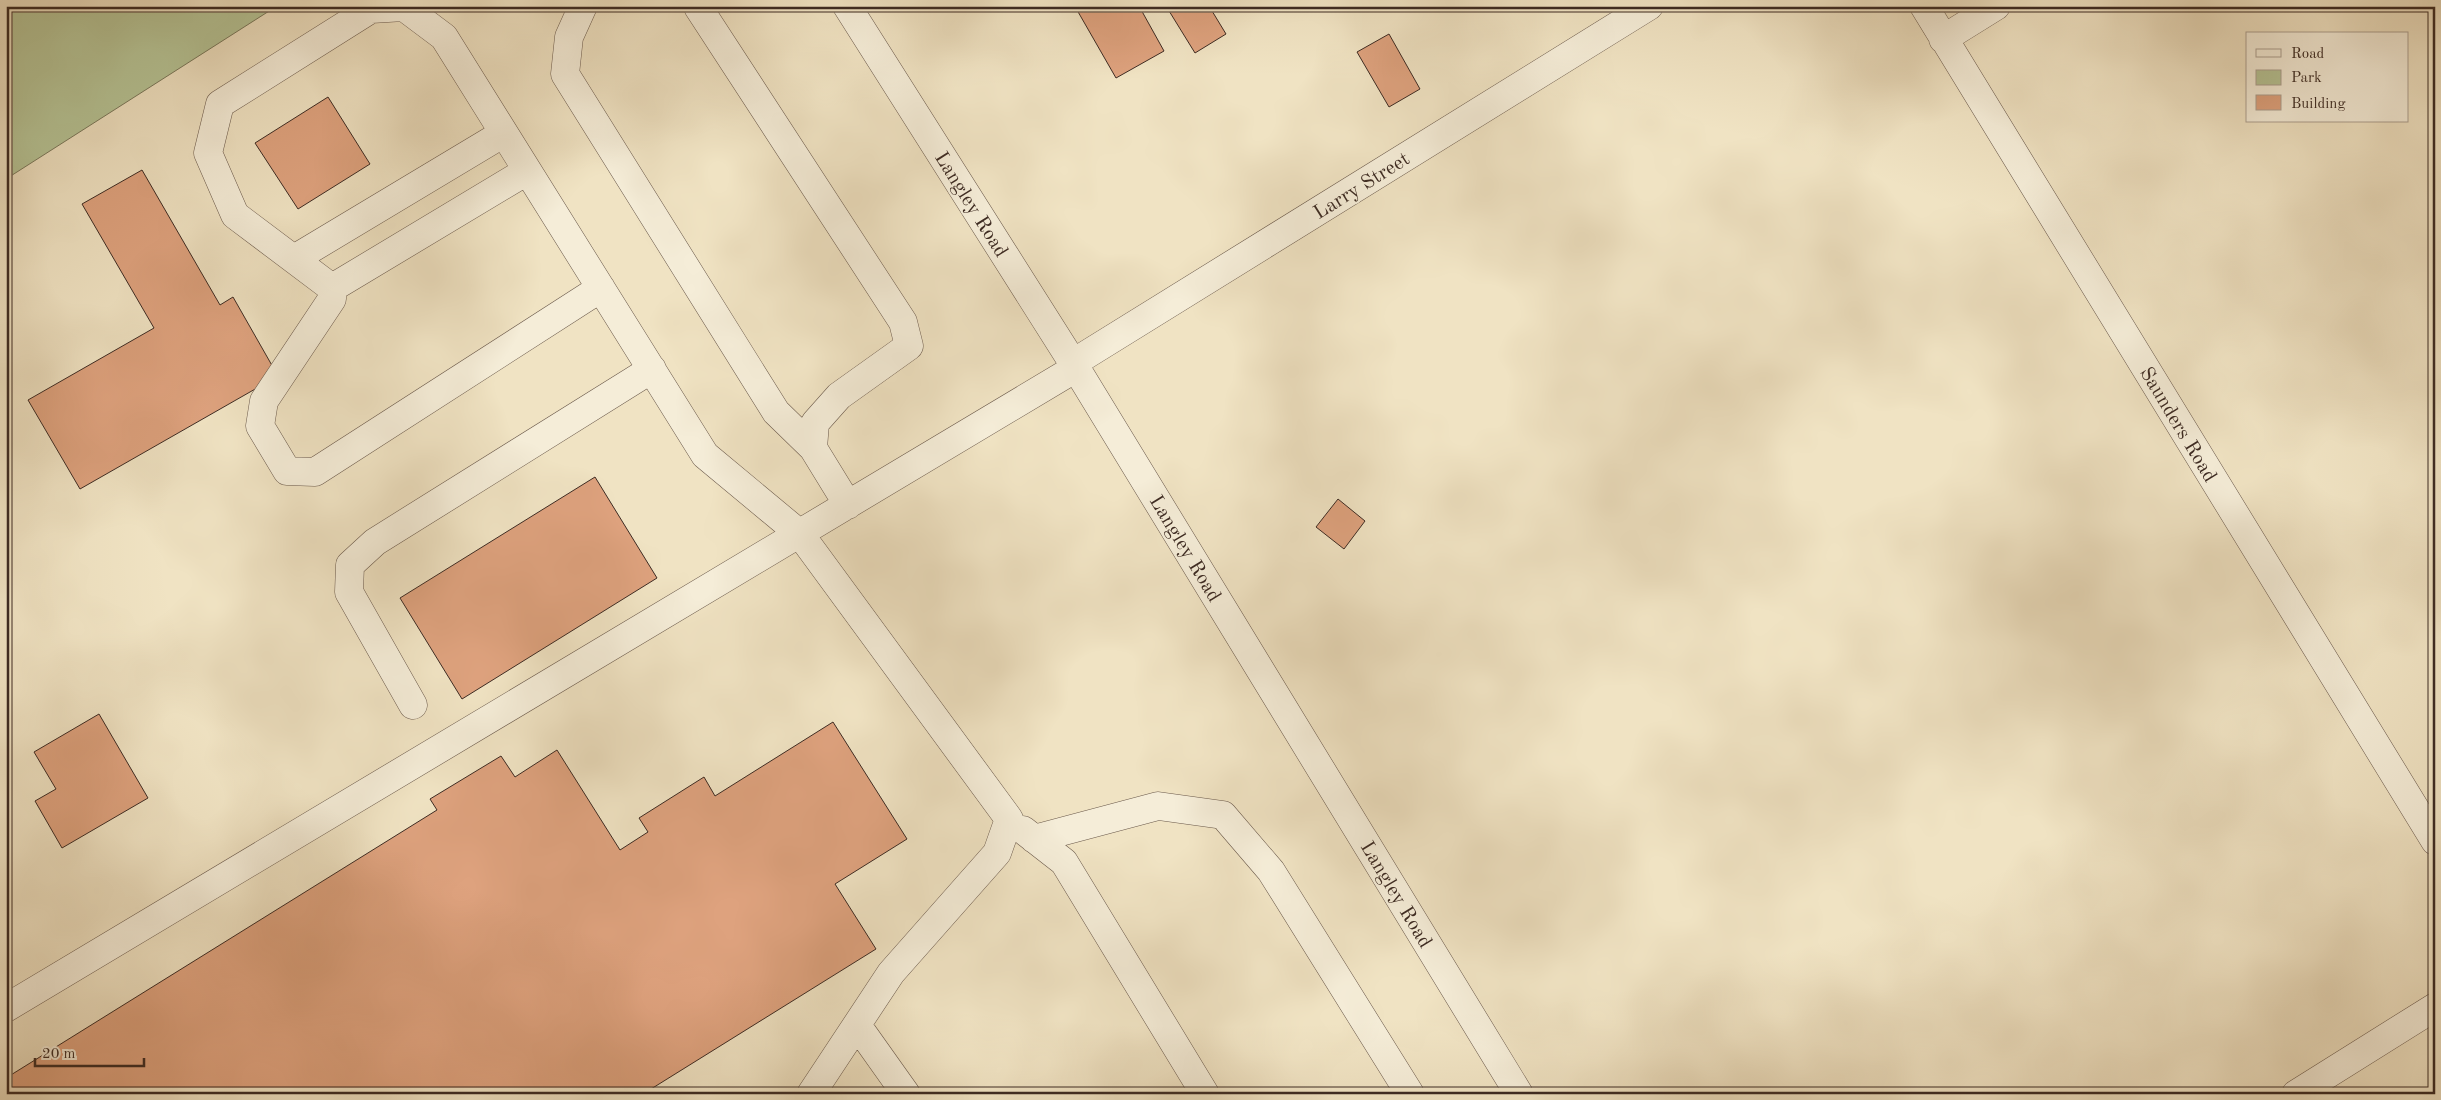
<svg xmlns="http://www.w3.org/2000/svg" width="2441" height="1100" font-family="'Old Standard TT',serif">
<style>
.green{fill:#b6c496;stroke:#7a785c}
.building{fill:#dea27e;stroke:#3d2b23}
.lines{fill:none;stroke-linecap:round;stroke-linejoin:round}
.minor-casing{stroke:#6a594b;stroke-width:29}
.minor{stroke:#f5edd8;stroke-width:28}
.labels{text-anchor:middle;stroke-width:4;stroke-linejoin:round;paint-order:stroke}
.street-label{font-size:20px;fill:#3d2b23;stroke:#f5edd8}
</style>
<rect width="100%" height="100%" fill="#f0e3c3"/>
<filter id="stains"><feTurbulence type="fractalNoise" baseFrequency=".004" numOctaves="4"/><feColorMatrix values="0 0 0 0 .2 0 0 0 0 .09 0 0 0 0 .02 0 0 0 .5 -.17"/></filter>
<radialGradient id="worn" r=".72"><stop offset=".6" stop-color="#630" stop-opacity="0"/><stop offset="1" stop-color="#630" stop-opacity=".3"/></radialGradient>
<!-- green -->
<path class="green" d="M 6,6 L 277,6 L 6,179 Z"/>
<!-- building -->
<path class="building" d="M 1083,6 L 1139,6 L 1164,51 L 1116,78 L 1077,10 Z
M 1166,6 L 1209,6 L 1226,34 L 1195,53 Z
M 1389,34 L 1420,89 L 1389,107 L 1357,52 Z
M 328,97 L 370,164 L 298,209 L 255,143 Z
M 142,170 L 220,305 L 233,297 L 278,376 L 80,489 L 28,400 L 154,328 L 82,204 Z
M 595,477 L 657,578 L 462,699 L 400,598 Z
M 1338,499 L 1365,521 L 1344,549 L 1316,527 Z
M 99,714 L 148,798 L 62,848 L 35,801 L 56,789 L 34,752 Z
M 833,722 L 907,839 L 835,884 L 876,949 L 643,1094 L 6,1094 L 6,1078 L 437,810 L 430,799 L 501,756 L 515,777 L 557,750 L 620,850 L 648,832 L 639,818 L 704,777 L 715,796 Z"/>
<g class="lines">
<defs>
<path id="minor" d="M 583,6 L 569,37 L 565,74 L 776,412 L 813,448
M 847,6 L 1073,363 L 1519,1094
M 1924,6 L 2435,841
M 698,7 L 903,322 L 909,346 L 839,396 L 815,423 L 813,448 L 848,505
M 1943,39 L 1996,6
M 294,259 L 504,133
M 332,288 L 527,171
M 601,288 L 315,472 L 287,471 L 260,426 L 264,401 L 332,299 L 332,288 L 235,215 L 208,153 L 220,104 L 371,9 L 404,7 L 444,37 L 705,455 L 800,534 L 1009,819 L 997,853 L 891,973 L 811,1094
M 1073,363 L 1649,6
M 413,705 L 349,592 L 350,565 L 375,542 L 652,369
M 1023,830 L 1064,862 L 1205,1094
M 1034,839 L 1158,806 L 1223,815 L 1271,871 L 1410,1094
M 6,1008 L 1076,368
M 857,1025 L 906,1094
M 2296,1094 L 2435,1007"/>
</defs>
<!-- minor casing -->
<use href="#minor" class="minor-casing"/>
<!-- minor -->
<use href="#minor" class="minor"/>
</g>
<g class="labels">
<!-- street labels -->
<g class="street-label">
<text transform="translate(1361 185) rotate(-32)" y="7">Larry Street</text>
<text transform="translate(972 204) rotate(58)" y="7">Langley Road</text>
<text transform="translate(2179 424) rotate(59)" y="7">Saunders Road</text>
<text transform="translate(1186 548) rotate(59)" y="7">Langley Road</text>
<text transform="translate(1397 894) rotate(59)" y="7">Langley Road</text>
</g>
</g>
<!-- margin -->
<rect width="2441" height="1100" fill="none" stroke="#f0e3c3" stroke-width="25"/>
<rect x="8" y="8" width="2426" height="1085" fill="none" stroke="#3d2b23" stroke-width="2.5"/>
<rect x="12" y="12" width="2416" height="1075" fill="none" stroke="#3d2b23"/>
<!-- legend -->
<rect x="2246" y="32" width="162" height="90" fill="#f5edd8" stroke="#ab9f90"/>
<rect x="2256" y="49" width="25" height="8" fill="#f5edd8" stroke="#ab9f90"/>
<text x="2291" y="58" font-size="15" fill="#3d2b23">Road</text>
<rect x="2256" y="70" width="25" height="15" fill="#b6c496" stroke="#ab9f90"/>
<text x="2291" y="82" font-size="15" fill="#3d2b23">Park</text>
<rect x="2256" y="95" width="25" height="15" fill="#dea27e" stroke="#ab9f90"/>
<text x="2291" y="108" font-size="15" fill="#3d2b23">Building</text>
<!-- scale -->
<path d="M35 1058v8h109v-8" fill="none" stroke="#3d2b23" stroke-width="2.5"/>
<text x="42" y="1058" font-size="15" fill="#3d2b23" stroke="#f5edd8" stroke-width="4" paint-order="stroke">20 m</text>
<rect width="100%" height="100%" filter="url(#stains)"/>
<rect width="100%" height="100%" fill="url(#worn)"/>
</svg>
